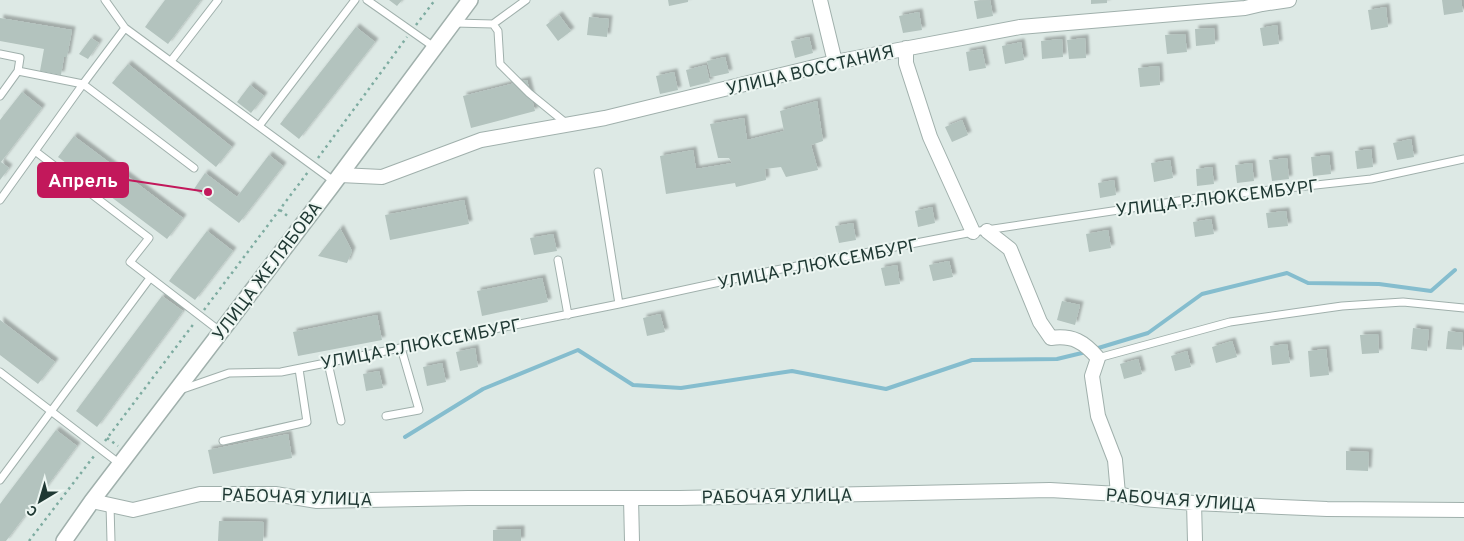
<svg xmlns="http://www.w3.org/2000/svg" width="1464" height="541" font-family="Overpass,sans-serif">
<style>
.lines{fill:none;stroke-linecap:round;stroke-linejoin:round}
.stream{stroke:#85bdce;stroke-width:4}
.building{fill:#b3c3be;filter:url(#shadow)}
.service-casing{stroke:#a0b0ac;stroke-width:9}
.minor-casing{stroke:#a0b0ac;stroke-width:16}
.tertiary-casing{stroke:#a0b0ac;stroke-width:18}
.path{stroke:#7eaca1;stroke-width:2.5;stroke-dasharray:2.5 4;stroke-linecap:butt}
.service{stroke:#fff;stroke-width:7}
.minor{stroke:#fff;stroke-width:14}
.tertiary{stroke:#fff;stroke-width:15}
.labels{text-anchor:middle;stroke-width:4;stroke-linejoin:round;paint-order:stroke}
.street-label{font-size:18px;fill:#1f3833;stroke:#edf6f2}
.leader{fill:none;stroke:#c2185b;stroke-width:2}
.callout-dot{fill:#c2185b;stroke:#edf6f2;stroke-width:2}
.callout{fill:#c2185b;stroke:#c2185b;stroke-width:2}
.callout-label{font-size:19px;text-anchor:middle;font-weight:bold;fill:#fff}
</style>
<defs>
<filter id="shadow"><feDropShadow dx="3.5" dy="-3.5" stdDeviation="1" flood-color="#0004"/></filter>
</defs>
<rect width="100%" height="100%" fill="#dde9e5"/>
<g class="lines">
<!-- stream -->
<path class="stream" d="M 1095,349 L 1148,333 L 1202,294 L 1287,273 L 1308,283 L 1379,284 L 1431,291 L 1455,270
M 405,437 L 483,389 L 578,350 L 633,385 L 681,388 L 792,371 L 886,389 L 972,360 L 1057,359 L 1086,352"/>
</g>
<!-- building -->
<path class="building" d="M 165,0 L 201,0 L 168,44 L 145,27 Z
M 389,0 L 402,0 L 397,6 Z
M 668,0 L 688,0 L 688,2 L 669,6 Z
M 990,0 L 993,16 L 977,19 L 974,1 Z
M 1091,0 L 1107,0 L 1107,3 L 1091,4 Z
M 1442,0 L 1461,0 L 1463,12 L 1444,15 Z
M 1386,7 L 1388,27 L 1371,30 L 1368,10 Z
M 919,12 L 922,30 L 903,33 L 899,16 Z
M 559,15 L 571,31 L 558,41 L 546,25 Z
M 589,17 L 609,19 L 607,37 L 587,35 Z
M 0,18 L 72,30 L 67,57 L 64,57 L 61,75 L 40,71 L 44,49 L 0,41 Z
M 1277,25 L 1279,44 L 1263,46 L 1260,28 Z
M 356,27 L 375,42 L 299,139 L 280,124 Z
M 1214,28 L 1215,44 L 1196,46 L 1195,29 Z
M 1185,34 L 1187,52 L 1167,54 L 1165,35 Z
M 809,37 L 813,53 L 795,58 L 791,41 Z
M 91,38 L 99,43 L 88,59 L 79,54 Z
M 1085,38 L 1086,58 L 1069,59 L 1067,40 Z
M 1062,39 L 1063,57 L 1042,59 L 1041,41 Z
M 1021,42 L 1024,60 L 1005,64 L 1002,46 Z
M 982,49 L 986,68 L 969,71 L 966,52 Z
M 725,57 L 729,73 L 711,77 L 707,61 Z
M 128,64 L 232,147 L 216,167 L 112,83 Z
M 706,65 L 710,82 L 690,87 L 686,70 Z
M 1159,66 L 1160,85 L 1140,87 L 1138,68 Z
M 674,72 L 678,90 L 660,94 L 656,76 Z
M 527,80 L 535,111 L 471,128 L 463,96 Z
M 250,85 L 264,96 L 251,113 L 237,102 Z
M 22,92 L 42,108 L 1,162 L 9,168 L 0,180 L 0,120 Z
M 817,101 L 823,141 L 811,145 L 818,170 L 786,177 L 781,167 L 765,169 L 766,180 L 736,187 L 735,183 L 666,194 L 660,156 L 693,150 L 696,169 L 732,163 L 729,158 L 718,158 L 710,124 L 744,118 L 747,140 L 784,131 L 780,111 Z
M 962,120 L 968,135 L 952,142 L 945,127 Z
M 74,136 L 183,218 L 167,239 L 58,157 Z
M 1411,139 L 1414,157 L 1397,160 L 1393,143 Z
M 1371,149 L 1373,167 L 1357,169 L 1355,151 Z
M 269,155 L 283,166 L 239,223 L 194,189 L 205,173 L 237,197 Z
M 1329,155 L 1331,174 L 1313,176 L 1311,157 Z
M 1287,158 L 1289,179 L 1272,181 L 1269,160 Z
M 1170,160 L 1173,178 L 1154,182 L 1151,163 Z
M 1252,163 L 1254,181 L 1237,183 L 1235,165 Z
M 1212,167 L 1214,184 L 1197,186 L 1196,169 Z
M 1114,180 L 1116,195 L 1100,198 L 1098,183 Z
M 464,200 L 469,224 L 390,240 L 385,215 Z
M 932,207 L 935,223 L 918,227 L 915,211 Z
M 1286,211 L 1288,226 L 1268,228 L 1266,213 Z
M 1211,219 L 1214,234 L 1195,237 L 1193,222 Z
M 853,223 L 856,240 L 839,243 L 835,226 Z
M 340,228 L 352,251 L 347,263 L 318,256 Z
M 1108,230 L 1111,248 L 1089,252 L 1086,234 Z
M 207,231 L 233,251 L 195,300 L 169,281 Z
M 553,234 L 557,251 L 534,255 L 530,238 Z
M 949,261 L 953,277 L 933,281 L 929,265 Z
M 897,265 L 900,284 L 885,286 L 881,268 Z
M 542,278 L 548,302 L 482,316 L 477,291 Z
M 162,296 L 183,311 L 97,427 L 76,411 Z
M 1062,301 L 1080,305 L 1075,325 L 1057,320 Z
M 660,314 L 665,332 L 647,336 L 643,318 Z
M 377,315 L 382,340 L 298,356 L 293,332 Z
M 0,320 L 55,362 L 38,384 L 0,355 Z
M 1413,328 L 1429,330 L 1427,351 L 1411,349 Z
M 1448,331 L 1463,333 L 1462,350 L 1446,349 Z
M 1378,334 L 1379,353 L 1362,354 L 1360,335 Z
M 1232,341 L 1237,357 L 1216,363 L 1212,347 Z
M 1287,344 L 1290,363 L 1272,365 L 1270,346 Z
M 475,348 L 478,367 L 460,371 L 456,352 Z
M 1326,349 L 1329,375 L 1310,377 L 1308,351 Z
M 1187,351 L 1191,367 L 1175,371 L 1171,356 Z
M 1138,359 L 1142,374 L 1124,379 L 1120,364 Z
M 442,363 L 446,382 L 427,386 L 423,367 Z
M 379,371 L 383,388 L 366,391 L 363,374 Z
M 56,430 L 77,446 L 6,541 L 0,541 L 0,504 Z
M 288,434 L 292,458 L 213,474 L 208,450 Z
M 1346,451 L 1369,452 L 1368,471 L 1346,470 Z
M 219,521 L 264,522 L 263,541 L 218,541 Z
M 521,529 L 521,541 L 493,541 L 493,530 Z"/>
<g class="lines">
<defs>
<path id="service" d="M 367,0 L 434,47
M 455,23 L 493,24 L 526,0
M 493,24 L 498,31 L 500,64 L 529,93 L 567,124
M 125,28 L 335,182
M 0,54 L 20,58 L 18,71 L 83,84 L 194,168
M 171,61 L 218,0
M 0,96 L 18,71
M 259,126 L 355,0
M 35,151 L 149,238 L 130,262 L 221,332
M 598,172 L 619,304
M 0,200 L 83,84 L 125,28 L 105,0
M 558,260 L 568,315
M 1098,358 L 1230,322 L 1342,306 L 1403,302 L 1464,308
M 328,363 L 341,421
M 0,372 L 120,464
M 180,390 L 229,373 L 281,372 L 619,304 L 771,271 L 973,232 L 1205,197 L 1371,179 L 1464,159
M 386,416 L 419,410 L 401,348
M 223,441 L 307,422 L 299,369
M 0,480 L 150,278
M 110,505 L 111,541"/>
<path id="minor" d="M 820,0 L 835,62
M 906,48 L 906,63 L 930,137 L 973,232
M 340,175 L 382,177 L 481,140 L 605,118 L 835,62 L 1020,27 L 1245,8 L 1262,4 L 1289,0
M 987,231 L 1010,249 L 1040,322 L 1051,338 C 1073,335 1084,342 1098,358 L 1092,376 L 1098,416 L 1115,460 L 1118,494
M 631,498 L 632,541
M 92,501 L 133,510 L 200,494 L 275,494 L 317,501 L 468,498 L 680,498 L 1050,490 L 1118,494 L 1142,499 L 1194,503 L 1327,509 L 1464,510
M 1194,503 L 1195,541"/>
<path id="tertiary" d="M 64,541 L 92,501 L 331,187 L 470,0"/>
</defs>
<!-- service casing -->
<use href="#service" class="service-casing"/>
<!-- minor casing -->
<use href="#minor" class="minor-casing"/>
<!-- tertiary casing -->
<use href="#tertiary" class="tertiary-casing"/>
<!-- path -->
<path class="path" d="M 416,25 L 435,0
M 318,158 L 407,37
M 280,210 L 290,218
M 204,310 L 308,172
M 107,438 L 118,446
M 105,441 L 195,322
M 29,541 L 94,456"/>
<!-- service -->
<use href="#service" class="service"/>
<!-- minor -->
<use href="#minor" class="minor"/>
<!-- tertiary -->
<use href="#tertiary" class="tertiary"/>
</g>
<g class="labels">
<!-- street labels -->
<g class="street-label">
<text transform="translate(810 70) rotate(-13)" y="6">УЛИЦА ВОССТАНИЯ</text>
<text transform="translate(1217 198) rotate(-7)" y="6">УЛИЦА Р.ЛЮКСЕМБУРГ</text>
<text transform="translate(818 264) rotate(-11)" y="6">УЛИЦА Р.ЛЮКСЕМБУРГ</text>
<text transform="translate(267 271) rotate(-53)" y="6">УЛИЦА ЖЕЛЯБОВА</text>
<text transform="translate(421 344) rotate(-11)" y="6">УЛИЦА Р.ЛЮКСЕМБУРГ</text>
<text transform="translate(777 496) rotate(-1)" y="6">РАБОЧАЯ УЛИЦА</text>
<text transform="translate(297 497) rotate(2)" y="6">РАБОЧАЯ УЛИЦА</text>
<text transform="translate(1181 500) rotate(4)" y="6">РАБОЧАЯ УЛИЦА</text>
</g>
</g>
<!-- callouts -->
<path class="leader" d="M208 192L128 180"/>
<circle class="callout-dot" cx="208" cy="192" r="5"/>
<rect class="callout" x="38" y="163" width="90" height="34" rx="5"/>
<g class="callout-label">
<text x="83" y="187">Апрель</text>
</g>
<!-- north arrow -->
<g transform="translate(40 501) rotate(218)" stroke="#edf6f2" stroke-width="4" paint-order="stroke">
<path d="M0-4L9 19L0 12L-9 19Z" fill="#1f3833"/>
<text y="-8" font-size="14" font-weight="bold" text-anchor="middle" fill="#1f3833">С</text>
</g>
</svg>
